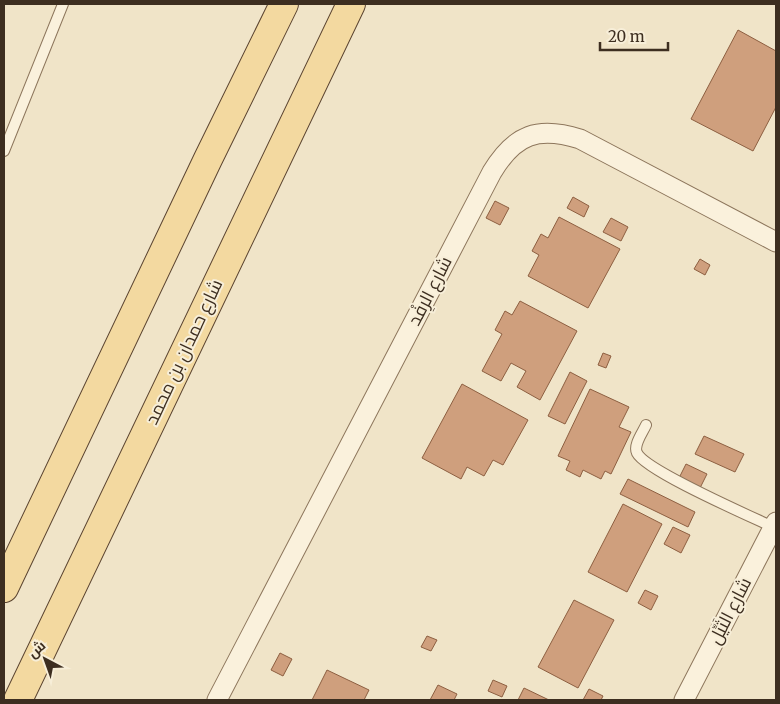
<svg xmlns="http://www.w3.org/2000/svg" width="780" height="704" font-family="Merriweather,Cairo,serif">
<style>
.building{fill:#cf9f7d;stroke:#8d5f41}
.lines{fill:none;stroke-linecap:round;stroke-linejoin:round}
.service-casing{stroke:#8d765c;stroke-width:12}
.minor-casing{stroke:#8d765c;stroke-width:21}
.primary-casing{stroke:#5b4430;stroke-width:30}
.service{stroke:#faf1dc;stroke-width:10}
.minor{stroke:#faf1dc;stroke-width:19}
.primary{stroke:#f3d9a0;stroke-width:28}
.labels{text-anchor:middle;stroke-width:4;stroke-linejoin:round;paint-order:stroke}
.street-label{font-size:18px;fill:#3d2e20;stroke:#f7eed8}
</style>
<rect width="100%" height="100%" fill="#f0e4c8"/>
<!-- building -->
<path class="building" d="M 738,30 L 776,51 L 776,107 L 753,151 L 691,119 Z
M 573,197 L 589,206 L 584,217 L 567,208 Z
M 495,201 L 509,208 L 500,225 L 486,218 Z
M 559,217 L 620,249 L 588,308 L 528,276 L 539,255 L 532,251 L 541,234 L 548,238 Z
M 611,218 L 628,227 L 621,241 L 603,232 Z
M 700,259 L 710,265 L 705,275 L 694,269 Z
M 520,301 L 577,331 L 540,400 L 517,387 L 526,371 L 511,363 L 501,381 L 482,371 L 502,334 L 495,330 L 505,311 L 512,315 Z
M 603,353 L 611,356 L 606,368 L 598,365 Z
M 570,372 L 587,381 L 565,424 L 548,416 Z
M 462,384 L 528,420 L 503,465 L 493,460 L 484,476 L 467,467 L 461,479 L 422,458 Z
M 590,389 L 629,407 L 619,427 L 631,432 L 611,474 L 605,471 L 601,479 L 583,470 L 580,477 L 566,470 L 570,461 L 558,456 Z
M 704,436 L 744,454 L 735,472 L 695,454 Z
M 686,464 L 707,474 L 699,490 L 678,480 Z
M 628,479 L 695,512 L 688,527 L 620,494 Z
M 623,504 L 662,524 L 627,592 L 588,572 Z
M 673,527 L 690,535 L 681,553 L 664,544 Z
M 645,590 L 658,596 L 651,610 L 638,603 Z
M 574,600 L 614,620 L 578,688 L 538,667 Z
M 427,636 L 437,640 L 431,651 L 421,647 Z
M 280,653 L 292,659 L 283,676 L 271,670 Z
M 327,670 L 369,690 L 364,700 L 312,700 Z
M 493,680 L 507,686 L 502,697 L 488,691 Z
M 438,685 L 457,694 L 454,700 L 430,700 Z
M 524,688 L 549,700 L 518,700 Z
M 589,689 L 603,696 L 601,700 L 583,700 Z"/>
<g class="lines">
<defs>
<path id="service" d="M 4,151 L 63,4
M 646,425 C 643,432 633,445 637,453 C 646,471 750,516 773,527"/>
<path id="minor" d="M 217,700 L 492,172 C 515,134 538,126 580,139 L 776,242
M 684,700 L 776,522"/>
<path id="primary" d="M 4,588 L 208,159 L 284,4
M 18,700 L 351,4"/>
</defs>
<!-- service casing -->
<use href="#service" class="service-casing"/>
<!-- minor casing -->
<use href="#minor" class="minor-casing"/>
<!-- primary casing -->
<use href="#primary" class="primary-casing"/>
<!-- service -->
<use href="#service" class="service"/>
<!-- minor -->
<use href="#minor" class="minor"/>
<!-- primary -->
<use href="#primary" class="primary"/>
</g>
<g class="labels">
<!-- street labels -->
<g class="street-label">
<text transform="translate(430 291) rotate(-63)" y="6">شارع الرِفْد</text>
<text transform="translate(184 352) rotate(-65)" y="6">شارع حمدان بن محمد</text>
<text transform="translate(730 611) rotate(-63)" y="6">شارع الثَيِّل</text>
</g>
</g>
<!-- border -->
<rect width="780" height="704" fill="none" stroke="#3d2e20" stroke-width="10"/>
<!-- north arrow -->
<g transform="translate(45 659) rotate(319)" stroke="#f7eed8" stroke-width="4" paint-order="stroke">
<path d="M0-4L9 19L0 12L-9 19Z" fill="#3d2e20"/>
<text y="-8" font-size="14" font-weight="bold" text-anchor="middle" fill="#3d2e20">ش</text>
</g>
<!-- scale -->
<path d="M600 42v8h68v-8" fill="none" stroke="#3d2e20" stroke-width="2.5"/>
<text x="608" y="42" font-size="15" fill="#3d2e20" stroke="#f7eed8" stroke-width="4" paint-order="stroke">20 m</text>
</svg>
